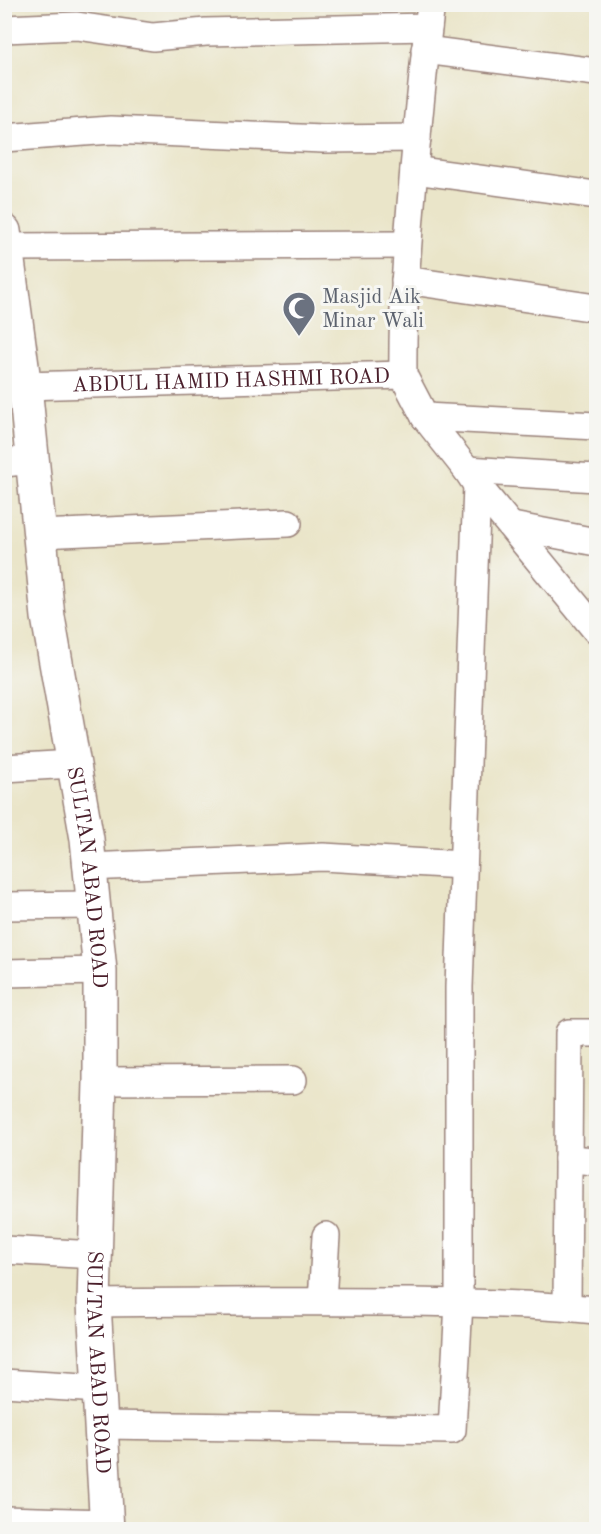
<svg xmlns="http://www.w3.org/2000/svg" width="601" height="1534" font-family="'Old Standard TT',serif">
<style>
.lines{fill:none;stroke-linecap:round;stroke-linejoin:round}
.minor-casing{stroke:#9a827a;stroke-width:30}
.tertiary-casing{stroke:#9a827a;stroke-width:36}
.minor{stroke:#fff;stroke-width:27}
.tertiary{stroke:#fff;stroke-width:33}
.labels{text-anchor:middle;stroke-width:6;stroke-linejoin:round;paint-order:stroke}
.worship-label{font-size:21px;fill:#5b616d;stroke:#f6f6f2;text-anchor:start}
.street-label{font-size:21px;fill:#4a1f2b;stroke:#f6f6f2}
</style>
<rect width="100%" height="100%" fill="#f6f6f2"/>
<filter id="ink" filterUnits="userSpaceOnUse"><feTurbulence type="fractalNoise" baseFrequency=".0167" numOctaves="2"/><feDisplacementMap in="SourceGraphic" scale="12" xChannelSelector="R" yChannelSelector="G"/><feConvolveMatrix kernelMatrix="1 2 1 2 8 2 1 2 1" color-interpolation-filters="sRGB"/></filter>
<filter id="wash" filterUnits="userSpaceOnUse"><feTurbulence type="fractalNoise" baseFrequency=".008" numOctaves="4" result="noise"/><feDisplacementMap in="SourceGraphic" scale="24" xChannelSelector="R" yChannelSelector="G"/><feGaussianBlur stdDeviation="1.35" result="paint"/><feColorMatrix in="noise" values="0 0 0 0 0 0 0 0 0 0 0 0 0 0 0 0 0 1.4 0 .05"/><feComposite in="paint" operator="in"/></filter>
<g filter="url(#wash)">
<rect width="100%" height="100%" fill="#eae5c9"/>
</g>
<g filter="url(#ink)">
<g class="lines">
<defs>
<g id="minor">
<path d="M 4,29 L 77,26 L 153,37 L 206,32 L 428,27"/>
<path d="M 425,50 L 596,72"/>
<path d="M 4,138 L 111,130 L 323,139 L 417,138"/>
<path d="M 414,170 L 596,195"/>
<path d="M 7,247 L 406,245"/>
<path d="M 405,280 L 596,308"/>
<path d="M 403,375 C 402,305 408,239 414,169 C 419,114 424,59 431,4"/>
<path id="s1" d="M 25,386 L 403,375 L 425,417 L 467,470 L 477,485 L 596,630"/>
<path d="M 425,417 L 596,426"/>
<path d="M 4,463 L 32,460"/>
<path d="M 467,470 L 596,478"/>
<path d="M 512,526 L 596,542"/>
<path d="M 40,534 L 288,523"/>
<path d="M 4,768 L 73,764"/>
<path d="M 88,867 L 323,857 L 463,865"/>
<path d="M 4,906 L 92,905"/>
<path d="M 4,973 L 100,971"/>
<path d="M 100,1081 L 293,1080"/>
<path d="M 568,1159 L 596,1161"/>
<path d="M 4,1250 L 96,1255"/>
<path d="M 322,1301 L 326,1236"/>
<path d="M 94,1303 C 199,1302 304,1301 410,1302 C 472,1303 534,1304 596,1310"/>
<path d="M 567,1307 L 569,1033 L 596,1033"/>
<path d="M 4,1383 L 99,1389"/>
<path d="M 101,1425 L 452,1430 L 459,1303 L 459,987 L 477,485"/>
<path d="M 4,1520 L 106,1523"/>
</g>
<g id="tertiary">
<path id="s2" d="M 4,231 L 26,396 L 48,617 L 87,839 L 100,971 L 100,1081 L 94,1303 L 107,1530"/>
</g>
</defs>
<!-- minor casing -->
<use href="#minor" class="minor-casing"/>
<!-- tertiary casing -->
<use href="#tertiary" class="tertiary-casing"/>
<!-- minor -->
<use href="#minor" class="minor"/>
<!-- tertiary -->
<use href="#tertiary" class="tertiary"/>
</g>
</g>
<!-- icons -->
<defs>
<symbol id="mosque-pin" viewBox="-11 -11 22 30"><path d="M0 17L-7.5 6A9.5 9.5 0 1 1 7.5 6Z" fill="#6b7280" stroke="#f6f6f2"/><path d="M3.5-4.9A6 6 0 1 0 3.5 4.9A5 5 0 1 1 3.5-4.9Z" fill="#fff"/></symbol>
</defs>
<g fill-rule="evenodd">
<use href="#mosque-pin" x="280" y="289" width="38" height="52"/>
</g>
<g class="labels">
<!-- worship labels -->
<g class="worship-label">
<text x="322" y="303">Masjid Aik<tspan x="322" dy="24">Minar Wali</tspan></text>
</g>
<!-- street labels -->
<g class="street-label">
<text dy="7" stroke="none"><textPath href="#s1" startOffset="206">ABDUL HAMID HASHMI ROAD</textPath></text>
<text dy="7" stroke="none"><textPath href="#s2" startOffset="652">SULTAN ABAD ROAD</textPath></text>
<text dy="7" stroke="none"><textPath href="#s2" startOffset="1138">SULTAN ABAD ROAD</textPath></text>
</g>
</g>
<!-- margin -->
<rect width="601" height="1534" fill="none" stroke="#f6f6f2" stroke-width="24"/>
</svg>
